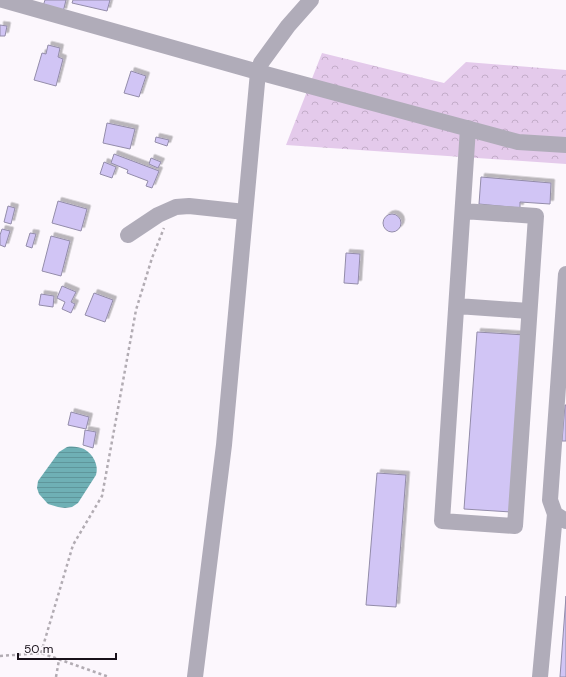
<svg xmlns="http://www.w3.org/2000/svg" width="566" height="677" font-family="'DM Sans',sans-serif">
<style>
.forest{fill:url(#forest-crowns)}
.water{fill:url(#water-rules)}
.building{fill:#d1c5f5;stroke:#938ca9;filter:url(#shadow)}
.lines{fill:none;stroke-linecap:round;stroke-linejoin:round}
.path{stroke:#b2acb3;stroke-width:2.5;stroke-dasharray:3 3;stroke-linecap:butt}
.minor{stroke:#b0acb9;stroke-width:16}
</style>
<defs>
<pattern id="forest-crowns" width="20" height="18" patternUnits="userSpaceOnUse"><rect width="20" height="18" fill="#e4caeb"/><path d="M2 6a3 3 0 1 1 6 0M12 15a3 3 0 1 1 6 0" fill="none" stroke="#c3acc9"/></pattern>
<pattern id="water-rules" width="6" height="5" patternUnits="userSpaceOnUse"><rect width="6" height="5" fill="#6fb0b5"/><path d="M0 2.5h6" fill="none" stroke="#5f969b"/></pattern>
<filter id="shadow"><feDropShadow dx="3.5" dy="-3.5" stdDeviation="0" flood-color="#0004"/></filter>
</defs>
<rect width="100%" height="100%" fill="#fcf7fd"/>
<!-- forest -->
<path class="forest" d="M 322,53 L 444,83 L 466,62 L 566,70 L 566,164 L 286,145 Z"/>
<!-- water -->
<path class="water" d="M 67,447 C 73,446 79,447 84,449 C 93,454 99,465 96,475 L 78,503 L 72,507 L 65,508 L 58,507 L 48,504 L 39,494 L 37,488 L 38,481 L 59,452 Z"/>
<!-- building -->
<path class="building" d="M 45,0 L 66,0 L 63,12 L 43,6 Z
M 73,0 L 110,0 L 107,11 L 72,3 Z
M 0,25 L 7,26 L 5,36 L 0,36 Z
M 48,45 L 60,48 L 58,57 L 63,59 L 56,86 L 34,80 L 42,53 L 46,54 Z
M 131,71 L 146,76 L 139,97 L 124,93 Z
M 107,123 L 135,129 L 130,149 L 103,143 Z
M 156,137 L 169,140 L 167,146 L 155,142 Z
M 114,154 L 159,171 L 152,188 L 146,186 L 148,181 L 127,173 L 128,170 L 111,163 Z
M 151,158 L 161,162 L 158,168 L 149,164 Z
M 104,162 L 116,167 L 112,178 L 100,174 Z
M 481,177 L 551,183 L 550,204 L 520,202 L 520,208 L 479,204 Z
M 58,201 L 87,209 L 81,231 L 52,223 Z
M 8,206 L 15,208 L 11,224 L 4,222 Z
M383 223a9 9 0 1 1 18 0a9 9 0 1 1-18 0Z
M 2,229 L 10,231 L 5,247 L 0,245 L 0,235 Z
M 30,233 L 36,234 L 32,248 L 26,246 Z
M 51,236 L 70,241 L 61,276 L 42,271 Z
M 346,253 L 360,254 L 358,284 L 344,283 Z
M 62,286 L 76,292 L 71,302 L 75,304 L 71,313 L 62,309 L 65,302 L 57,298 Z
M 94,293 L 113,300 L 105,322 L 85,315 Z
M 41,294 L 54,296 L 53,307 L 39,305 Z
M 477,332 L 525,335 L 511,512 L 464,509 Z
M 565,405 L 566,405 L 566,441 L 562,441 Z
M 71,412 L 89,417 L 86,429 L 68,425 Z
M 85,430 L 96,432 L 93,448 L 83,445 Z
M 377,473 L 406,475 L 396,607 L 366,605 Z
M 566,596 L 566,677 L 560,677 Z"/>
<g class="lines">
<!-- path -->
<path class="path" d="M 41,653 L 73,545 L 102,496 L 136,310 L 152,258 L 164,228
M 0,656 L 41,653 L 109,677
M 56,677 L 59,660"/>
<!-- minor -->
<path class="minor" d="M 3,0 L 258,72 L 224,445 L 195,677
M 311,0 L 288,26 L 261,63 L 258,72 L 518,142 L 566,145
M 463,211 L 536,216 L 515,526 L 442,521 L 468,128
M 128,235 L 158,215 L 176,207 L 189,206 L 245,212
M 566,274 L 550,500 L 555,514 L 566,521
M 457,306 L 529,311
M 540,677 L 555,514"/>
</g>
<!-- scale -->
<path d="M18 653v6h98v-6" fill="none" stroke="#18111a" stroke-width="2"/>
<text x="24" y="653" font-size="12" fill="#18111a" stroke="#fcf7fd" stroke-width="3" paint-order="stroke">50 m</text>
</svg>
